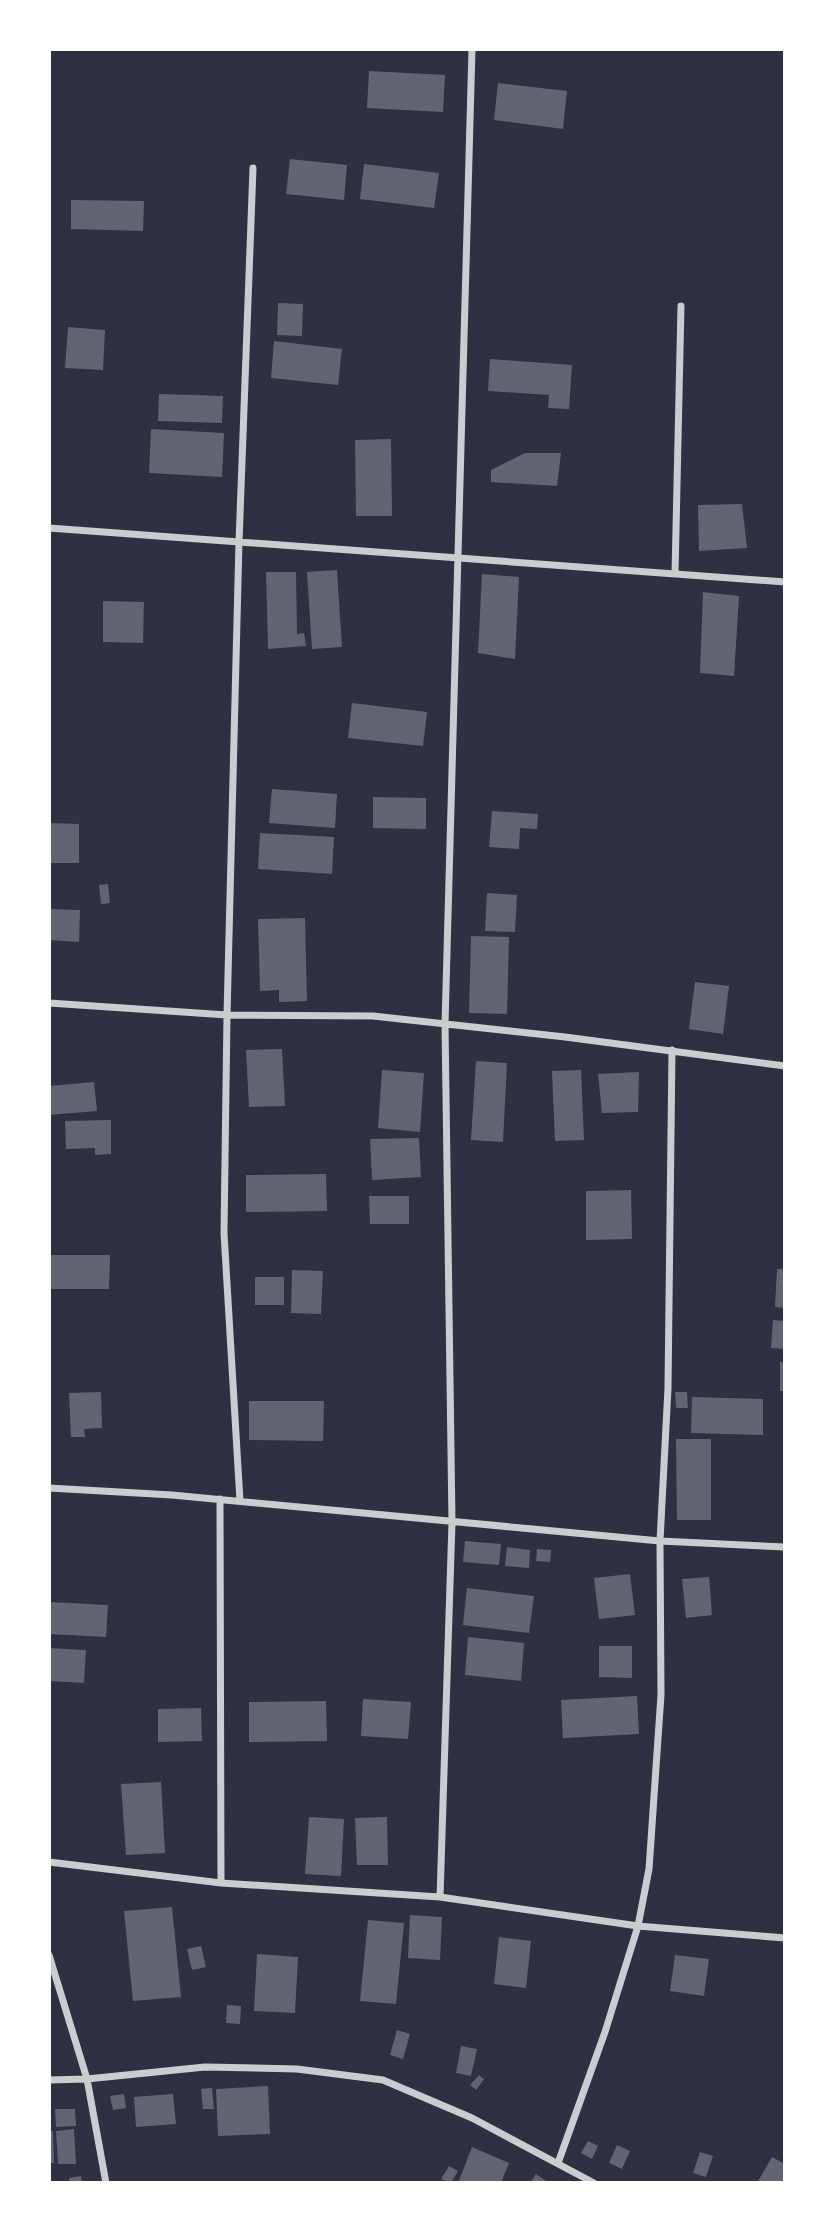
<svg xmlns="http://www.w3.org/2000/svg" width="834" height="2232" font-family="'Fira Sans Condensed',sans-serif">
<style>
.building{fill:#626471}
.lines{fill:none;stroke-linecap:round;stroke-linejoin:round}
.minor{stroke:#caccd0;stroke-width:7}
</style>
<rect width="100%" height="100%" fill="#2d3142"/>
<!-- building -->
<path class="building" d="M 369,71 L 445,75 L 443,112 L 367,108 Z
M 498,83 L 567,91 L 563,129 L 494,120 Z
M 290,159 L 347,165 L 344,200 L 286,194 Z
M 364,164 L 439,173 L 434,208 L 360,199 Z
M 71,200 L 144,201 L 143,231 L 71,229 Z
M 278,303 L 303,304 L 302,336 L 277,335 Z
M 68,327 L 105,330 L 103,370 L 65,368 Z
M 274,341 L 342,349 L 338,385 L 271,378 Z
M 490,359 L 572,365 L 569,409 L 548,408 L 549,395 L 488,391 Z
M 159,394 L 223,396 L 222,423 L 158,421 Z
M 151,429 L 224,433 L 222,477 L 149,473 Z
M 391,439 L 392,516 L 356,516 L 355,440 Z
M 525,453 L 561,453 L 557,486 L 491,482 L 491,470 Z
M 742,504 L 747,548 L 699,551 L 698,505 Z
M 337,570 L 342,647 L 312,649 L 307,572 Z
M 266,572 L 296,572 L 297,634 L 304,633 L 306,646 L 268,649 Z
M 482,574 L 519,577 L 515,659 L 478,653 Z
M 703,592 L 739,596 L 734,676 L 700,673 Z
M 103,601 L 144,602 L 143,643 L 103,642 Z
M 352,703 L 427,712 L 423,746 L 348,738 Z
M 272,789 L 337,794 L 335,828 L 269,823 Z
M 373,797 L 426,798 L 426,829 L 373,828 Z
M 492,811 L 538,814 L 537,829 L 520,828 L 519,849 L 489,847 Z
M 49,823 L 79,824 L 79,863 L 49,863 Z
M 260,833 L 334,837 L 332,874 L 258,869 Z
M 108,884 L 110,903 L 101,904 L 99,885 Z
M 487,893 L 517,895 L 515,932 L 485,931 Z
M 49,909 L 80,910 L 79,942 L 49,940 Z
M 305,918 L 307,1001 L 279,1002 L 279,990 L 260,991 L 258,919 Z
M 471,936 L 509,937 L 507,1014 L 469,1013 Z
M 695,982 L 729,986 L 723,1034 L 689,1029 Z
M 282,1049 L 285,1106 L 249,1107 L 246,1050 Z
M 476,1061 L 507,1063 L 503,1142 L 471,1140 Z
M 382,1070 L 424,1073 L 420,1132 L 378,1128 Z
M 581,1070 L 584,1140 L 555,1141 L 552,1071 Z
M 639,1072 L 638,1112 L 602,1113 L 598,1074 Z
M 94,1082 L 97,1111 L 49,1115 L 49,1086 Z
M 111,1120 L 111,1154 L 95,1155 L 95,1148 L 66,1149 L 65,1121 Z
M 419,1138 L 421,1177 L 372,1180 L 370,1139 Z
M 326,1174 L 327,1211 L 246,1212 L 246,1175 Z
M 631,1190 L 632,1239 L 586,1240 L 586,1191 Z
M 369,1196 L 409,1196 L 409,1224 L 370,1224 Z
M 49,1255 L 110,1255 L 109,1289 L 49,1289 Z
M 777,1269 L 785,1269 L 785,1308 L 775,1307 Z
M 292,1270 L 323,1271 L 321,1314 L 291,1313 Z
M 255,1277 L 284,1277 L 284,1305 L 255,1305 Z
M 773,1320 L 785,1321 L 785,1349 L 771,1348 Z
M 780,1362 L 785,1362 L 785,1391 L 780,1391 Z
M 101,1392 L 102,1428 L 84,1429 L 85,1437 L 71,1437 L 69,1393 Z
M 675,1392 L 687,1392 L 688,1408 L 676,1408 Z
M 692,1397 L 763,1399 L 763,1435 L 691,1433 Z
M 249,1401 L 324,1401 L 323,1441 L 249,1440 Z
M 676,1439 L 711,1439 L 711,1520 L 677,1520 Z
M 465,1541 L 501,1544 L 499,1565 L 463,1562 Z
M 507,1547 L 530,1550 L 529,1568 L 505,1566 Z
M 537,1549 L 551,1550 L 550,1562 L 536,1561 Z
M 630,1574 L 635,1615 L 599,1619 L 594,1578 Z
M 709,1577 L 712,1615 L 686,1618 L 682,1579 Z
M 467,1588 L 534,1596 L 529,1633 L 463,1625 Z
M 49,1602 L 108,1605 L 106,1637 L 49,1634 Z
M 468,1637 L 524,1643 L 521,1681 L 465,1675 Z
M 599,1646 L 632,1646 L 632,1678 L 599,1677 Z
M 49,1648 L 86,1650 L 84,1683 L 49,1681 Z
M 637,1696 L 639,1734 L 563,1738 L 561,1700 Z
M 363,1699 L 411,1702 L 408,1739 L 361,1736 Z
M 326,1701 L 327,1741 L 249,1742 L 249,1702 Z
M 201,1708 L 202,1741 L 158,1742 L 158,1709 Z
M 161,1782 L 165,1853 L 126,1855 L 121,1784 Z
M 309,1817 L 344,1819 L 341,1876 L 305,1874 Z
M 387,1817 L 388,1865 L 357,1865 L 355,1818 Z
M 172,1907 L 181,1997 L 133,2001 L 124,1911 Z
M 410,1915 L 442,1917 L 440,1960 L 408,1958 Z
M 368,1920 L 404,1923 L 396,2004 L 360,2001 Z
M 499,1937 L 531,1941 L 526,1988 L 494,1984 Z
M 201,1946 L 206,1967 L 192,1970 L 187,1949 Z
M 257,1954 L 298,1957 L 295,2013 L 254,2011 Z
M 675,1955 L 709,1959 L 704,1996 L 670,1991 Z
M 227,2005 L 241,2006 L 240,2024 L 226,2023 Z
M 397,2030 L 410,2034 L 403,2059 L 390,2055 Z
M 461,2046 L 477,2049 L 471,2076 L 456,2073 Z
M 479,2075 L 484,2079 L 476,2090 L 470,2085 Z
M 268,2086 L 270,2134 L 218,2136 L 216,2089 Z
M 212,2088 L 214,2109 L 203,2109 L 201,2089 Z
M 124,2094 L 126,2108 L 113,2110 L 110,2096 Z
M 173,2094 L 176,2124 L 136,2127 L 134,2097 Z
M 55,2109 L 75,2109 L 76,2126 L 56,2127 Z
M 74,2129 L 76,2164 L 58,2164 L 56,2131 Z
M 49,2131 L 53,2131 L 54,2163 L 49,2163 Z
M 588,2141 L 598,2146 L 592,2159 L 581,2153 Z
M 617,2145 L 630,2151 L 622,2169 L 609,2163 Z
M 472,2147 L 509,2163 L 501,2183 L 458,2183 Z
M 700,2152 L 713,2156 L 706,2177 L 693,2173 Z
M 772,2157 L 785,2164 L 785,2183 L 757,2183 Z
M 449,2166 L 458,2171 L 451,2183 L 441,2179 Z
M 536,2174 L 549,2183 L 530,2183 Z
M 81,2176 L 82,2183 L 70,2183 L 69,2178 Z"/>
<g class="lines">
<!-- minor -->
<path class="minor" d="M 49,528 L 785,582
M 675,574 L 681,306
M 49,1003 L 227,1015 L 373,1016 L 565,1037 L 785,1066
M 49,1488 L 172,1495 L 660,1541 L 785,1547
M 220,1499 L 221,1883
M 240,1501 L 224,1233 L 227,1015 L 239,542 L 253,168
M 49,1862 L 221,1883 L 440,1897 L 638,1926 L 649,1869 L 661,1695 L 660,1541 L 668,1388 L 672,1050
M 440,1897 L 452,1522 L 445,1024 L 472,49
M 49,1955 L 87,2079 L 106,2183
M 49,2080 L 87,2079 L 205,2067 L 297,2069 L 383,2080 L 472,2118 L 594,2183
M 558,2163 L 605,2032 L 638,1926 L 785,1938"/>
</g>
<!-- border -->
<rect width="834" height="2232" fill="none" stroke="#ffffff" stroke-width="102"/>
</svg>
